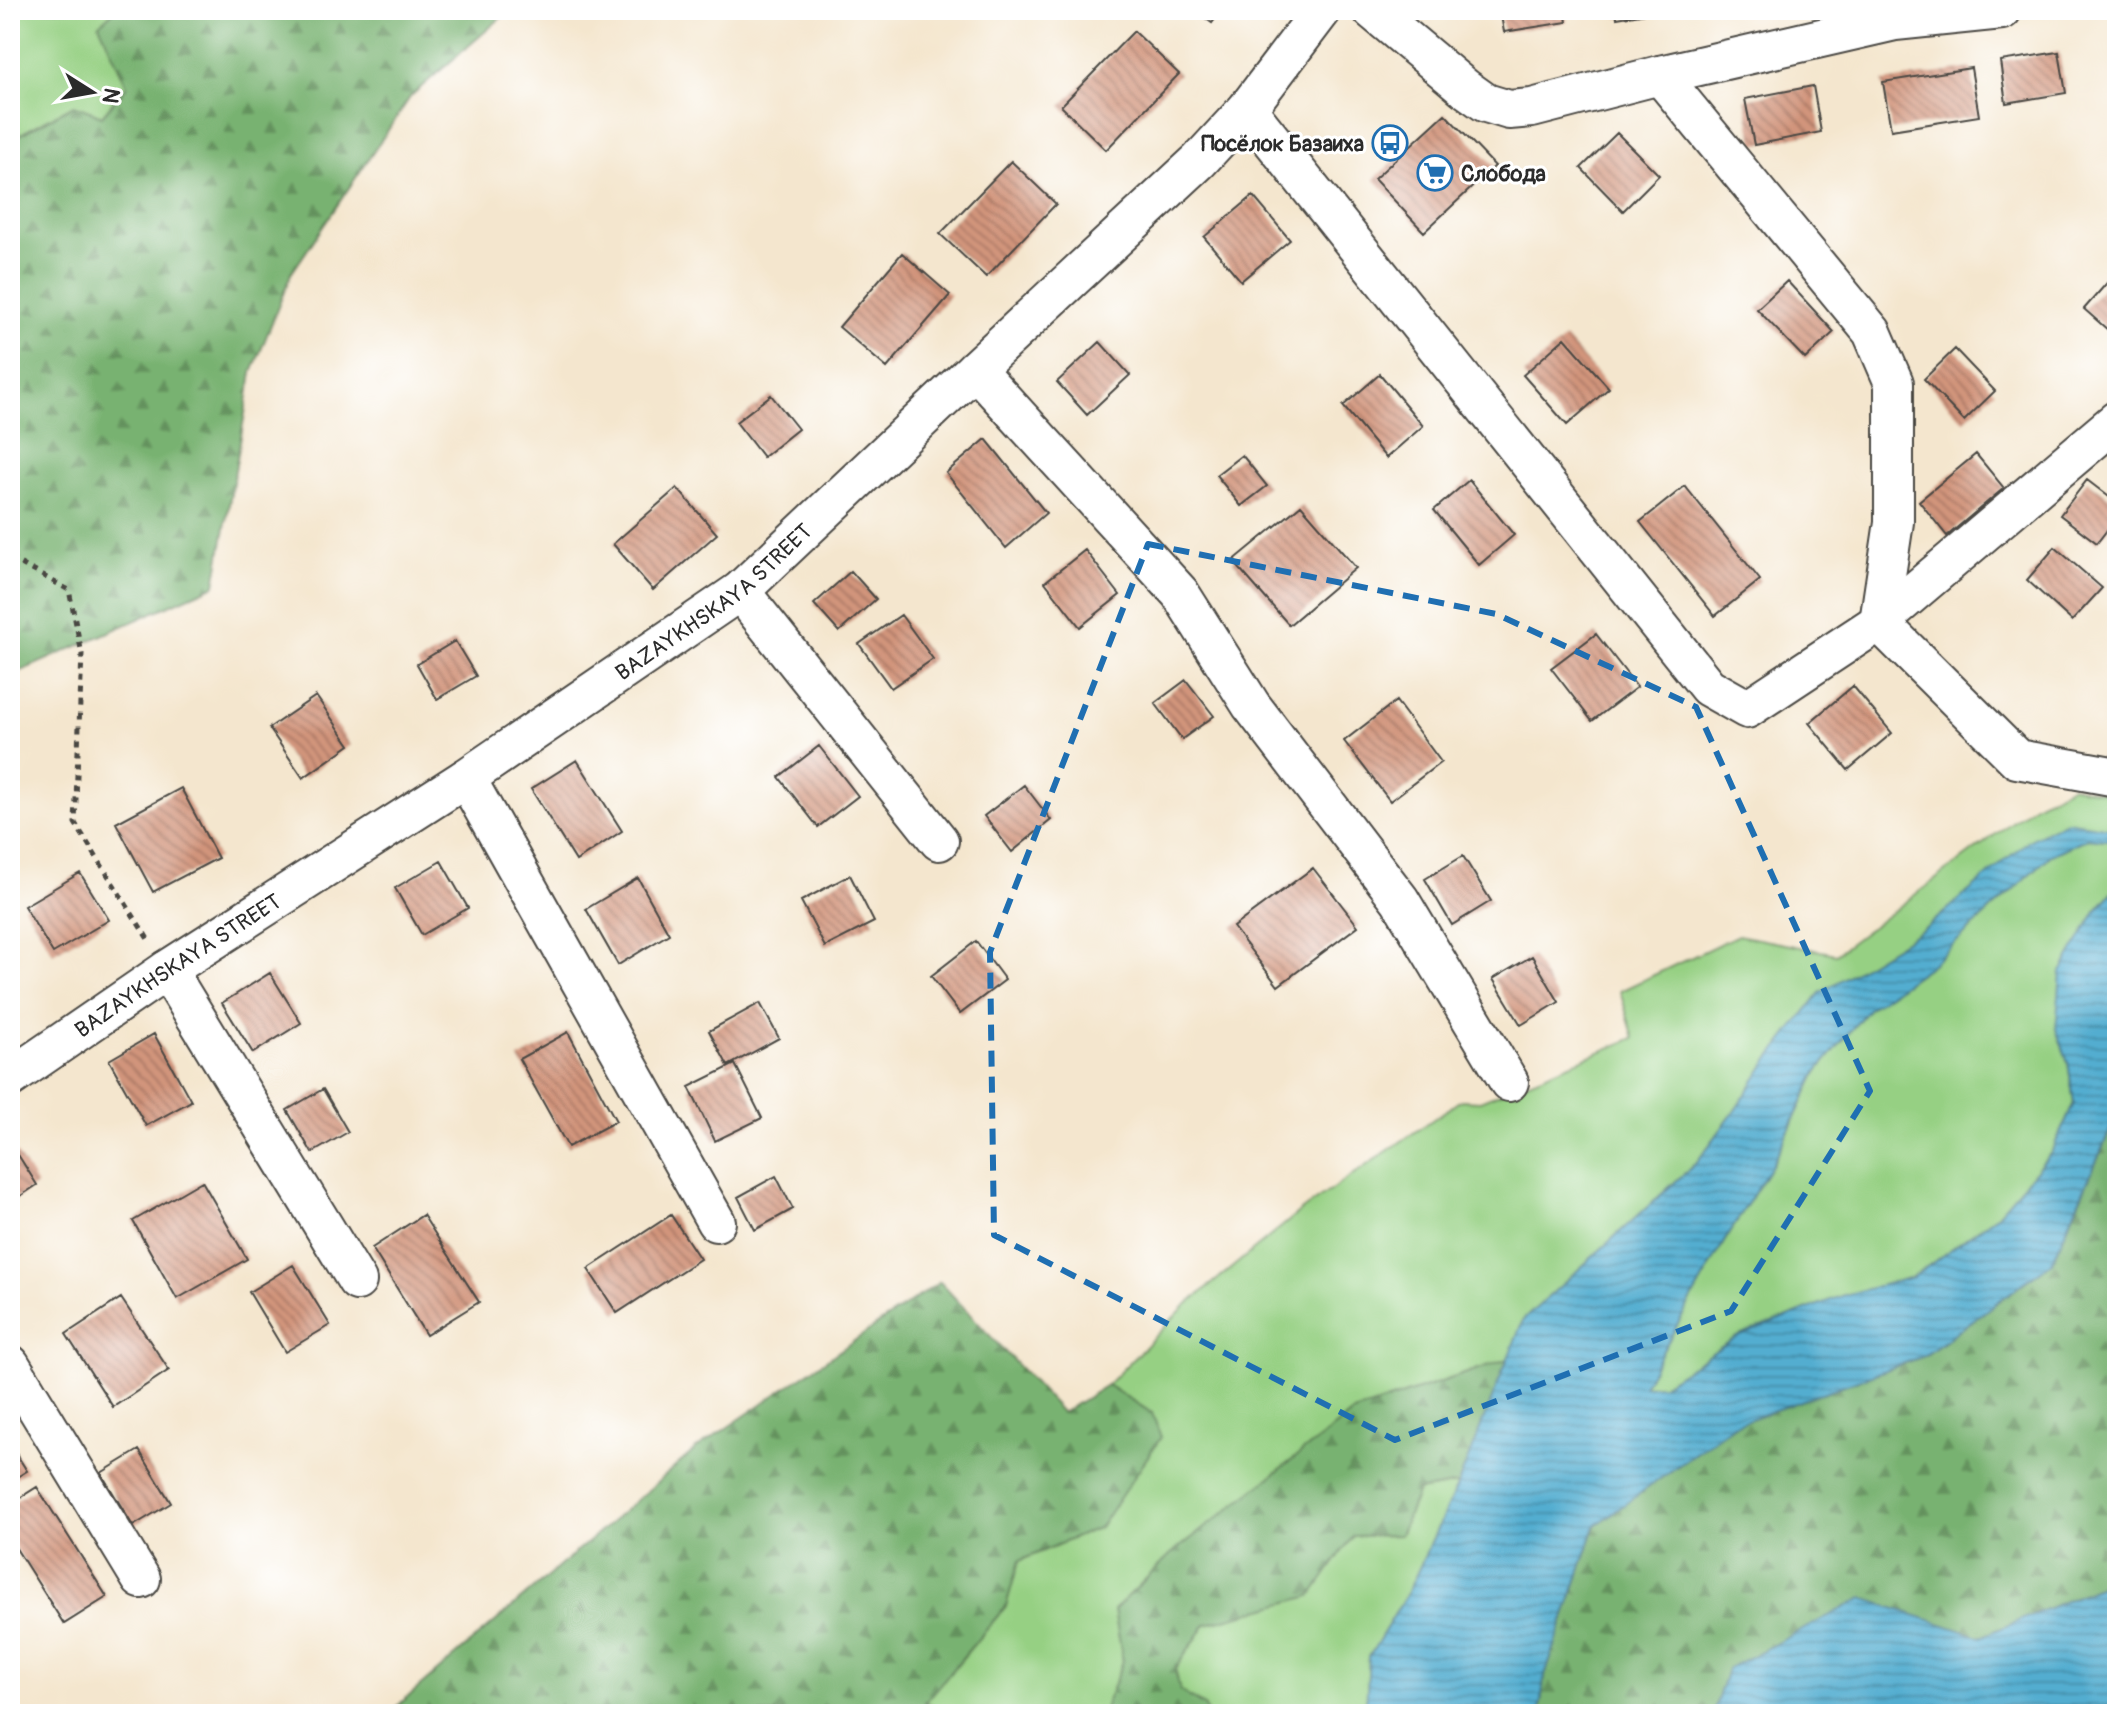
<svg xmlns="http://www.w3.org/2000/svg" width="2127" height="1724" font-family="Pangolin,sans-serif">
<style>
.grass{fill:#96d083;stroke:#607e57;stroke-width:2}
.forest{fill:url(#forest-firs);stroke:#526e4e;stroke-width:2}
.water{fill:url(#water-rules);stroke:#3f6c7e;stroke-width:2}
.building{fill:url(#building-back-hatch)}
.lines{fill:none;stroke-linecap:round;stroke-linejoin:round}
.minor-casing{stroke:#494743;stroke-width:42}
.path{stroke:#494743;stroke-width:5;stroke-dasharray:6 6;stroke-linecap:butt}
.minor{stroke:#fff;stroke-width:38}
.marked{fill:none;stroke:#1f6fb2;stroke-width:6;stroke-dasharray:16 10;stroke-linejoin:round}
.labels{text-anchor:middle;stroke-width:6;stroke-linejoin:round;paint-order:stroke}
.poi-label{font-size:22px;font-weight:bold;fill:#2b2b2b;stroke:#fff;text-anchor:end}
.street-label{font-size:22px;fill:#2b2b2b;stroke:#fff}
</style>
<defs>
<pattern id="forest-firs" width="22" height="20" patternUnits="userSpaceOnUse" patternTransform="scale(2)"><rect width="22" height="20" fill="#78b271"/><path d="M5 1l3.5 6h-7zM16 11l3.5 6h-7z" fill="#63915d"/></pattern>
<pattern id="water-rules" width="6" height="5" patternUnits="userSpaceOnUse" patternTransform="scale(2)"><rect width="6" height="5" fill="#53add0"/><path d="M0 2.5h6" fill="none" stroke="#458da9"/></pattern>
<pattern id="building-back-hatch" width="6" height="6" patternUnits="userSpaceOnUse" patternTransform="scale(2)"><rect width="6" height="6" fill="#d1947b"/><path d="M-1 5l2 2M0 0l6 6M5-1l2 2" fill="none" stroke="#aa7965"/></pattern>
</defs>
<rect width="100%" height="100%" fill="#fff"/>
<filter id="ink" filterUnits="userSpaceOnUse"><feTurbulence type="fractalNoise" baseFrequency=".0125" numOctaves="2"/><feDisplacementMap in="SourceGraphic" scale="16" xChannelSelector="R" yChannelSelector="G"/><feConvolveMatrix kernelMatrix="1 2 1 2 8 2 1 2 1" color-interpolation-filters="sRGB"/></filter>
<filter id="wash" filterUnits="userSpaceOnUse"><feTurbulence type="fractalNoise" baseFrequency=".006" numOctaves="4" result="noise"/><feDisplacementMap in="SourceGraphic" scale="32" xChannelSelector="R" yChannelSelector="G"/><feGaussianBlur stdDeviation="1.8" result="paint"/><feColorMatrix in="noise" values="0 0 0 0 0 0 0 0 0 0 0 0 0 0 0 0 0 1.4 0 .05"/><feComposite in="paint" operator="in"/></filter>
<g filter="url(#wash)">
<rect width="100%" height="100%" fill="#f4e6ce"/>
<!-- grass -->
<path class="grass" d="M 10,10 L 115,10 L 100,25 L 127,86 L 102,116 L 74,105 L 15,137 L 10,136 Z
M 2071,786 L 2117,795 L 2117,829 L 2066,822 L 2029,841 L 1927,927 L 1820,993 L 1767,1062 L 1734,1112 L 1696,1163 L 1523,1320 L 1508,1359 L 1354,1412 L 1269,1479 L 1114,1610 L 1123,1661 L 1102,1714 L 955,1714 L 925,1703 L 1006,1606 L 1019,1561 L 1100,1527 L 1152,1413 L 1107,1385 L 1184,1307 L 1302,1210 L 1461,1100 L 1480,1101 L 1634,1038 L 1620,991 L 1738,935 L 1836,954 L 2036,804 Z
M 2087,838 L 2117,841 L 2117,887 L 2096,911 L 2056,1029 L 2068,1062 L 2074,1103 L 2051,1153 L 1995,1217 L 1913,1277 L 1841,1296 L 1737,1337 L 1662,1385 L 1642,1386 L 1728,1235 L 1772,1165 L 1817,1072 L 1868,1009 L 1931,965 L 2051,855 Z
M 1458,1484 L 1408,1592 L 1369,1657 L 1366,1708 L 1362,1714 L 1207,1714 L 1205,1707 L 1180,1691 L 1175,1669 L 1206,1624 L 1310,1596 L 1353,1536 L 1400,1535 L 1418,1491 Z"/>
<!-- forest -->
<path class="forest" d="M 115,10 L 510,10 L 411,96 L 291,274 L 252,373 L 215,585 L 10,676 L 10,136 L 16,137 L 74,105 L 102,116 L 127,86 L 99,24 Z
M 2117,1115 L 2117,1579 L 1981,1637 L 1863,1599 L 1728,1669 L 1713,1714 L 1539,1714 L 1545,1676 L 1595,1526 L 1734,1425 L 1924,1356 L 2052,1262 Z
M 940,1282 L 1062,1413 L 1107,1385 L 1152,1413 L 1161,1437 L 1100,1527 L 1019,1561 L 1006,1606 L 925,1702 L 955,1714 L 388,1714 L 696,1449 Z
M 1508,1359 L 1458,1484 L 1418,1491 L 1400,1535 L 1353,1536 L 1311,1596 L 1206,1624 L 1175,1669 L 1180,1691 L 1205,1707 L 1207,1714 L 1102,1714 L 1123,1661 L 1114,1610 L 1171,1554 L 1354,1412 Z"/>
<!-- water -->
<path class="water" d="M 2066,821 L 2117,829 L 2117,841 L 2087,838 L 2051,855 L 1931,965 L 1868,1009 L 1817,1072 L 1772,1165 L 1728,1235 L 1643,1386 L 1662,1385 L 1737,1337 L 1841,1296 L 1913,1277 L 1995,1217 L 2051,1153 L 2074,1103 L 2068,1062 L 2056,1029 L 2061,972 L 2096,911 L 2117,887 L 2117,1115 L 2052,1262 L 1924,1356 L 1734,1425 L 1595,1526 L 1545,1676 L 1539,1714 L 1362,1714 L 1366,1708 L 1369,1657 L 1408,1592 L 1458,1484 L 1523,1320 L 1696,1163 L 1734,1112 L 1767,1062 L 1820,993 L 1927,927 L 2028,841 Z
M 2117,1579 L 2117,1714 L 1713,1714 L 1727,1669 L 1863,1598 L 1981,1637 Z"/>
<g id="blocks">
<!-- building -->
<path class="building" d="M 1194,10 L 1222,10 L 1212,23 Z
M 1500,10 L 1565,10 L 1567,22 L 1504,32 Z
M 1616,10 L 1652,10 L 1652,12 L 1617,18 Z
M 1134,31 L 1179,74 L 1106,150 L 1061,106 Z
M 2059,52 L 2066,93 L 2006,103 L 2000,61 Z
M 1971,68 L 1979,116 L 1891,130 L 1883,82 Z
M 1813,86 L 1821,132 L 1754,145 L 1745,99 Z
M 1445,114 L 1495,166 L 1424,232 L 1374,179 Z
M 1617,133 L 1659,175 L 1623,211 L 1581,168 Z
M 1011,161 L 1056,204 L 986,277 L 940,234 Z
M 1253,196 L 1290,240 L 1241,281 L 1204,237 Z
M 902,253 L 950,295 L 887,368 L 839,327 Z
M 2113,276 L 2117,280 L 2117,338 L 2084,309 Z
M 1787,281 L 1834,332 L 1805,359 L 1757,309 Z
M 1565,338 L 1609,388 L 1567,425 L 1523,375 Z
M 1100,342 L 1130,375 L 1087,415 L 1057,382 Z
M 1955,349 L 1995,391 L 1964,421 L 1924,379 Z
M 1380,374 L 1423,426 L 1386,458 L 1343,406 Z
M 771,395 L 798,429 L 763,457 L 736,422 Z
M 986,439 L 1046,513 L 1006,548 L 946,473 Z
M 1976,454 L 2004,488 L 1947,536 L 1919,501 Z
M 1242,455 L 1267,486 L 1241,506 L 1216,475 Z
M 1469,480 L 1514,535 L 1479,565 L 1434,510 Z
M 2087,480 L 2117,503 L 2117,517 L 2097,543 L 2060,515 Z
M 1685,486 L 1760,580 L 1715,616 L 1640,522 Z
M 677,488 L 717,534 L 653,590 L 613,544 Z
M 1301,505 L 1356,568 L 1289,625 L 1233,561 Z
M 2055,547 L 2102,588 L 2072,621 L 2027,580 Z
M 1085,550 L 1120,595 L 1080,627 L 1045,582 Z
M 851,571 L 876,599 L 839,632 L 814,604 Z
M 901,615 L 933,659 L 891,688 L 859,644 Z
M 1596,634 L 1637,687 L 1592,721 L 1551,668 Z
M 455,641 L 476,676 L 437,699 L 417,664 Z
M 1186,680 L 1214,716 L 1182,739 L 1155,703 Z
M 1853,686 L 1892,733 L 1848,770 L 1809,723 Z
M 316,696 L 350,745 L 303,778 L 269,728 Z
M 1396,701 L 1441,762 L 1390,801 L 1344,741 Z
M 819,746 L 858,796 L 818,827 L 779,777 Z
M 577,760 L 622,831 L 576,861 L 531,789 Z
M 1024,785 L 1051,820 L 1012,852 L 984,816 Z
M 181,788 L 218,858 L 153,892 L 116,823 Z
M 1463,856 L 1491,901 L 1452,925 L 1425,879 Z
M 441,861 L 468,908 L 422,935 L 395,888 Z
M 1313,868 L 1358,926 L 1278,986 L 1233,927 Z
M 80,873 L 109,920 L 53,953 L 24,906 Z
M 850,875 L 874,922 L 825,947 L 801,901 Z
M 638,878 L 669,934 L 618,965 L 586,909 Z
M 976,941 L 1005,980 L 960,1014 L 931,976 Z
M 1532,956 L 1559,1002 L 1521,1025 L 1493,979 Z
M 270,973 L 301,1023 L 253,1053 L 222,1003 Z
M 760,1003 L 779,1038 L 728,1066 L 709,1031 Z
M 568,1032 L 616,1121 L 568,1147 L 519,1059 Z
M 154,1034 L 191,1101 L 146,1126 L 109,1060 Z
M 735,1064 L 762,1118 L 715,1141 L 689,1087 Z
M 323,1089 L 348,1132 L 312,1153 L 287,1110 Z
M 10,1142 L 37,1185 L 10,1203 Z
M 776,1176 L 793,1209 L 755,1230 L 738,1197 Z
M 202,1181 L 247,1259 L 177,1299 L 133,1221 Z
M 423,1215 L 479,1302 L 426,1335 L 372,1248 Z
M 671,1215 L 700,1259 L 617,1313 L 588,1269 Z
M 293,1265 L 330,1325 L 285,1352 L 249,1292 Z
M 121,1298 L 169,1370 L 113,1407 L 66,1334 Z
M 10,1444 L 27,1471 L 10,1481 Z
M 139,1450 L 171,1503 L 133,1526 L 101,1473 Z
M 37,1487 L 107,1597 L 64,1624 L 10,1539 L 10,1504 Z"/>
</g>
</g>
<g filter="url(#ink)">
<use href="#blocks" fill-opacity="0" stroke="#494743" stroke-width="2"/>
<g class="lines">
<defs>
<g id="minor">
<path d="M 1372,10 L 1465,88 L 1486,103 L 1509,110 L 1532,108 L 1660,75 L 1895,21 L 2002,10"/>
<path d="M 1660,75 L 1872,332 L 1894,383 L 1894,522 L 1879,622 L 2017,759 L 2117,777"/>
<path d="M 1247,109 L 1708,687 L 1747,709 L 1879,622 L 2117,420"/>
<path d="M 975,369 L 1180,593 L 1251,705 L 1400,900 L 1509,1082"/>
<path d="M 740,591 L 939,841"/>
<path d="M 466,778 L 716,1222"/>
<path d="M 167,970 L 357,1281"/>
<path id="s1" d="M 10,1078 L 167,970 L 466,778 L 740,591 L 975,369 L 1199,161 L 1247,109 L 1322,10"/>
<path d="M 10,1364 L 141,1579"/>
</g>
</defs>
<!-- minor casing -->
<use href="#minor" class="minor-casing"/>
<!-- path -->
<path class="path" d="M 10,558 L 69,590 L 82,654 L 75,823 L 148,939"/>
<!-- minor -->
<use href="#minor" class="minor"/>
</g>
</g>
<!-- marked area -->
<path class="marked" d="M 1148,544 L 1496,614 L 1696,707 L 1870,1091 L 1731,1311 L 1395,1440 L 994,1235 L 990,952 Z"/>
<!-- icons -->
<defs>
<symbol id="bus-ring" viewBox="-11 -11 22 22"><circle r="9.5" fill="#fff" stroke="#1f6fb2" stroke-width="1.5"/><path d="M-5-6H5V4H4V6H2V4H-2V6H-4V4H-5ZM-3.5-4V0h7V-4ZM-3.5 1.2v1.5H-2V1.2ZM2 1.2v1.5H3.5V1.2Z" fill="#1f6fb2"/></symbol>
<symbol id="supermarket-ring" viewBox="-11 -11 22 22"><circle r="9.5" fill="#fff" stroke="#1f6fb2" stroke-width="1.5"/><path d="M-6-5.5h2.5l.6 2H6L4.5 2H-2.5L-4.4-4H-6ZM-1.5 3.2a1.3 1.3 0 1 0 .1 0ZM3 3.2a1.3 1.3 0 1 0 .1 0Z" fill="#1f6fb2"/></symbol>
</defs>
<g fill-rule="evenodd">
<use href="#bus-ring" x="1370" y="123" width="40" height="40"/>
<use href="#supermarket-ring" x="1415" y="153" width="40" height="40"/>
</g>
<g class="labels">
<!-- poi labels -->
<g class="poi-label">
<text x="1364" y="151">Посёлок Базаиха</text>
<text x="1461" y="181" text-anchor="start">Слобода</text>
</g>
<!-- street labels -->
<g class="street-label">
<text dy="8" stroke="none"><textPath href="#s1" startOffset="850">BAZAYKHSKAYA STREET</textPath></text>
<text dy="8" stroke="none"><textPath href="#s1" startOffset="202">BAZAYKHSKAYA STREET</textPath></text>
</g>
</g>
<!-- margin -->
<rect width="2127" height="1724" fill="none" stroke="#fff" stroke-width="40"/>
<!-- north arrow -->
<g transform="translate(92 92) rotate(101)" stroke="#ffffff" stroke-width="6" paint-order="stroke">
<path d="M0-6L14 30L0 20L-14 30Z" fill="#2b2b2b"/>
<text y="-12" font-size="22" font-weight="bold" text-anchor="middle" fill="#2b2b2b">N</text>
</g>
</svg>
